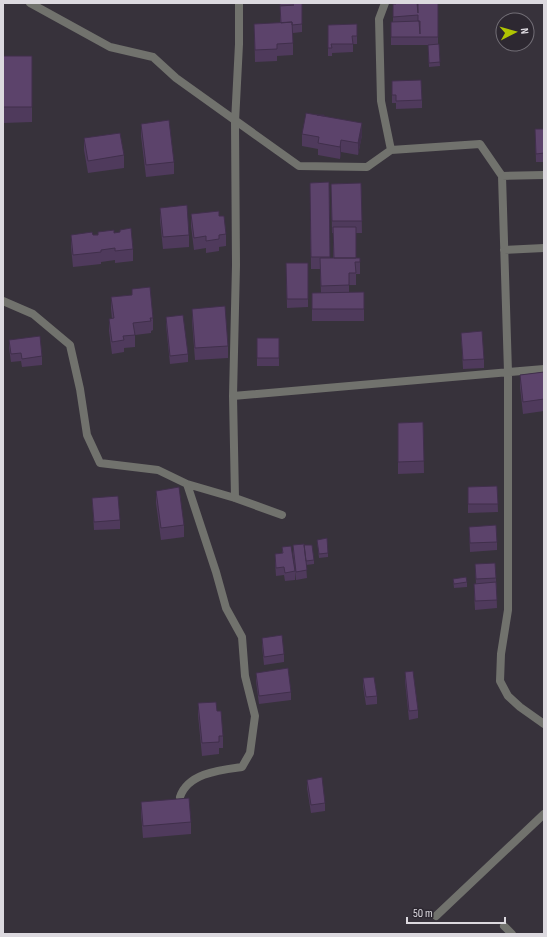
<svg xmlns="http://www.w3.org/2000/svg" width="547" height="937" font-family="'Sofia Sans Condensed',sans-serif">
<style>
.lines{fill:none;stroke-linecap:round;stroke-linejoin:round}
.minor{stroke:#71726d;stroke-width:8}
.wall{fill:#4f3a5c}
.shaded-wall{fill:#402f4b}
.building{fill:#5c436b;stroke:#402f4b}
</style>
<rect width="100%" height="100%" fill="#37323b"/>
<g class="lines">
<!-- minor -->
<path class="minor" d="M 30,3 L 110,47 L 153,57 L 176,78 L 299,166 L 367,167 L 391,150 L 480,144 L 502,176 L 508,372 L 508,610 L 501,654 L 500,681 L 508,696 L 520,707 L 544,724
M 385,3 L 379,19 L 381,101 L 391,150
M 502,176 L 544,175
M 504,250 L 544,248
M 3,301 L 33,314 L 70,345 L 80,389 L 87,435 L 100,463 L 158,470 L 187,484 L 235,498 L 282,515
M 233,396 L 544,369
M 235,498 L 233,396 L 236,265 L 235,122 L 239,44 L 239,3
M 180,797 C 188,773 220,770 242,767 L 250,753 L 255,716 L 245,676 L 242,637 L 226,608 L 216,572 L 187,484
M 436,916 L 544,814
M 504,926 L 512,934"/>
</g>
<!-- wall -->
<path class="wall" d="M 280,3 L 302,3 L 302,32 L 293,33 L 293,55 L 277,56 L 277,61 L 255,62 L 254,24 L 280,23 Z
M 395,3 L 418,13 L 438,3 L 438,44 L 440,66 L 429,67 L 428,49 L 429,45 L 391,45 L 391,22 L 393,22 L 393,4 L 395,4 Z
M 357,24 L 357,44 L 353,44 L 353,52 L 332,53 L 332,56 L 328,56 L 328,25 Z
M 3,56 L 32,56 L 32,122 L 3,123 Z
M 392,81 L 422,100 L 422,108 L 396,109 L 396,103 L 392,103 Z
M 324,116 L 362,135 L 358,155 L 341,152 L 340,159 L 318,155 L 318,149 L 302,146 L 302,134 Z
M 141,124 L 174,162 L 174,174 L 146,177 L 141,136 Z
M 535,129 L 544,129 L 544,162 L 536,162 Z
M 84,138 L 124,155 L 124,168 L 88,173 L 84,150 Z
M 329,182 L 330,258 L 333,258 L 333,233 L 332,233 L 331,184 L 361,183 L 362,233 L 356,233 L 356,258 L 360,258 L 360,274 L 356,274 L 356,285 L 349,285 L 349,292 L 364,292 L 364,321 L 312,321 L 312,293 L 321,293 L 320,269 L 311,269 L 310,183 Z
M 160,208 L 189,235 L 189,247 L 163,249 L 160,220 Z
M 191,214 L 219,216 L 226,234 L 226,246 L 219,247 L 219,251 L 206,253 L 206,248 L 194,250 L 191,226 Z
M 114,233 L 133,249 L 133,261 L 115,263 L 115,260 L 101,262 L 101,264 L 73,267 L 71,247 L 71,235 L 93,235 Z
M 286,263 L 308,263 L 308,307 L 287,308 Z
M 132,289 L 153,318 L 153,330 L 151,331 L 151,333 L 135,335 L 135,347 L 124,348 L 124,352 L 112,354 L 109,331 L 109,319 L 112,319 L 111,309 L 111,297 L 132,295 Z
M 192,309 L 228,346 L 228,358 L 195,360 L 192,321 Z
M 166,317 L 188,354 L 188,362 L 170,364 L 166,325 Z
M 461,333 L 484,359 L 484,368 L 463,369 Z
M 257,338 L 279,338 L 279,366 L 257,366 Z
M 9,340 L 42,356 L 42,365 L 22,367 L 21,361 L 11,362 L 9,348 Z
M 544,372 L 544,411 L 523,414 L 520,387 L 520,375 Z
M 423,422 L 424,473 L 398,474 L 398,423 Z
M 497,486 L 498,512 L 468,513 L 468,487 Z
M 156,491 L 184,525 L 184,537 L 161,540 L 156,503 Z
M 92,498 L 120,520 L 120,529 L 94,530 Z
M 469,527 L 497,542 L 497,550 L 470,552 Z
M 317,540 L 328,553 L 328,557 L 319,558 Z
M 293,545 L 304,545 L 314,560 L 314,564 L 306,565 L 307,578 L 296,580 L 293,553 Z
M 282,547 L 295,571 L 295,580 L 285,581 L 284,575 L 276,576 L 275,562 L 275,554 L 282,553 Z
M 475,564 L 496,578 L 497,608 L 475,610 L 474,592 L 474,584 L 476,584 Z
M 453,579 L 467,582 L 467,587 L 454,588 Z
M 262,638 L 284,654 L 284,662 L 264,665 L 262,646 Z
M 405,672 L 418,710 L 418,718 L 409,720 L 405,681 Z
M 256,673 L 291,692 L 291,700 L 259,704 L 256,681 Z
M 363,678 L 377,696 L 377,704 L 366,705 L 363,686 Z
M 198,703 L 217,711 L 223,736 L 223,748 L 219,748 L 219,754 L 202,756 L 198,715 Z
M 307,780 L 325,803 L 325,811 L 311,813 L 307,788 Z
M 141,802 L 191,822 L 191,834 L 143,838 L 141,814 Z"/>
<!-- shaded-wall -->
<path class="shaded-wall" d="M 362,123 L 362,135 L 358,155 L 358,143 Z
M 341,140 L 341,152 L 340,159 L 340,147 Z"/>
<!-- building -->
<path class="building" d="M 280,3 L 302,3 L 302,24 L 292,25 L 292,22 L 281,23 L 280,6 L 294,5 L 280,5 Z
M 396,3 L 417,3 L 418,13 L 418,3 L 438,3 L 438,37 L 391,37 L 391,22 L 419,21 L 420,34 L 420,21 L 418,21 L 418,15 L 393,17 L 393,4 L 396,4 Z
M 292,22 L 293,43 L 277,44 L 277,49 L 255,50 L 254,24 Z
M 357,24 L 357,36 L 352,36 L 353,44 L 331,44 L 332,48 L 328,48 L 328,25 Z
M 439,44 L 440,62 L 429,63 L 428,45 Z
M 3,56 L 32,56 L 32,107 L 3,107 Z
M 421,80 L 422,100 L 396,101 L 396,95 L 392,95 L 392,81 Z
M 306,113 L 362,123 L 358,143 L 341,140 L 340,147 L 318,143 L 319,137 L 302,134 Z
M 317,115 L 324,115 L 324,116 Z
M 169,120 L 174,162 L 146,165 L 141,124 Z
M 535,129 L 544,129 L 544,153 L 536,154 Z
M 120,133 L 124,155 L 88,161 L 84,138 Z
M 329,182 L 330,257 L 311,257 L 310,183 Z
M 361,183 L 362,221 L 332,221 L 331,184 Z
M 187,205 L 189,235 L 163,237 L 160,208 Z
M 219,211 L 219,216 L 224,216 L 226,234 L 219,235 L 219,239 L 206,241 L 206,236 L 194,238 L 191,214 Z
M 333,227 L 356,227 L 356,258 L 334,258 Z
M 131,228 L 133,249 L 115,251 L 115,248 L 101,250 L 101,252 L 73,255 L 71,235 L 92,232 L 93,235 L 98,235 L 98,232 L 114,230 L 114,233 L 120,232 L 120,230 Z
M 320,258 L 360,258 L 360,262 L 355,262 L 356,273 L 349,273 L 349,285 L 321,286 Z
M 286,263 L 308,263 L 308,299 L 287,299 Z
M 150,287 L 153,318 L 150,318 L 151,321 L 133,323 L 135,335 L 123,336 L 124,340 L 112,342 L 109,319 L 114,318 L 111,297 L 132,295 L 132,289 Z
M 364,292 L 364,309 L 312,309 L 312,293 Z
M 225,306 L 228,346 L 195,348 L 192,309 Z
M 183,315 L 188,354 L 170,356 L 166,317 Z
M 482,331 L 484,359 L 463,360 L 461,333 Z
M 40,336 L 42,356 L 22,359 L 21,353 L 11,354 L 9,340 Z
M 257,338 L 279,338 L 279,358 L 257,358 Z
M 544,372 L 544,399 L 523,402 L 520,375 Z
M 423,422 L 424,461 L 398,462 L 398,423 Z
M 497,486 L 498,504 L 468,504 L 468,487 Z
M 179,487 L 184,525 L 161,528 L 156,491 Z
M 118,496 L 120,520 L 94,522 L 92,498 Z
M 496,525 L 497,542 L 470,543 L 469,527 Z
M 327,538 L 328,553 L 319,554 L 317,540 Z
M 304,544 L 307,570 L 296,572 L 293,545 Z
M 304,545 L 312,545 L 314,560 L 306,561 Z
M 291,546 L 295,571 L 285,573 L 284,567 L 276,568 L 275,554 L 283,553 L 282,547 Z
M 495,563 L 496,578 L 476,579 L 475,564 Z
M 466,577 L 467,582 L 454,584 L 453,579 Z
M 496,582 L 497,600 L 475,601 L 474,584 Z
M 282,635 L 284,654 L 264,657 L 262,638 Z
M 288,668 L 291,692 L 259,696 L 256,673 Z
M 413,671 L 418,710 L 409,711 L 405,672 Z
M 374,677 L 377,696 L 366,697 L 363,678 Z
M 216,702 L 217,711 L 221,711 L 223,736 L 219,736 L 219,742 L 202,743 L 198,703 Z
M 322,777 L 325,803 L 311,805 L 307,780 Z
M 189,798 L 191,822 L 143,826 L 141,802 Z"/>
<!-- border -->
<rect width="547" height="937" fill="none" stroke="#dcd9df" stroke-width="8"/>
<!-- north arrow -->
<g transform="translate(515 32) rotate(84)"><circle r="19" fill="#2d2831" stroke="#736f77"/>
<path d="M0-3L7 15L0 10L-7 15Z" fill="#b0c502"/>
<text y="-6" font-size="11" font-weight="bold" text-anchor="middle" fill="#dcd9df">N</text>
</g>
<!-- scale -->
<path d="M407 917v6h98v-6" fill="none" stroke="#dcd9df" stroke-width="2"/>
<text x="413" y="917" font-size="12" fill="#dcd9df" stroke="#2d2831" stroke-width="3" paint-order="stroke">50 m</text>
</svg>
